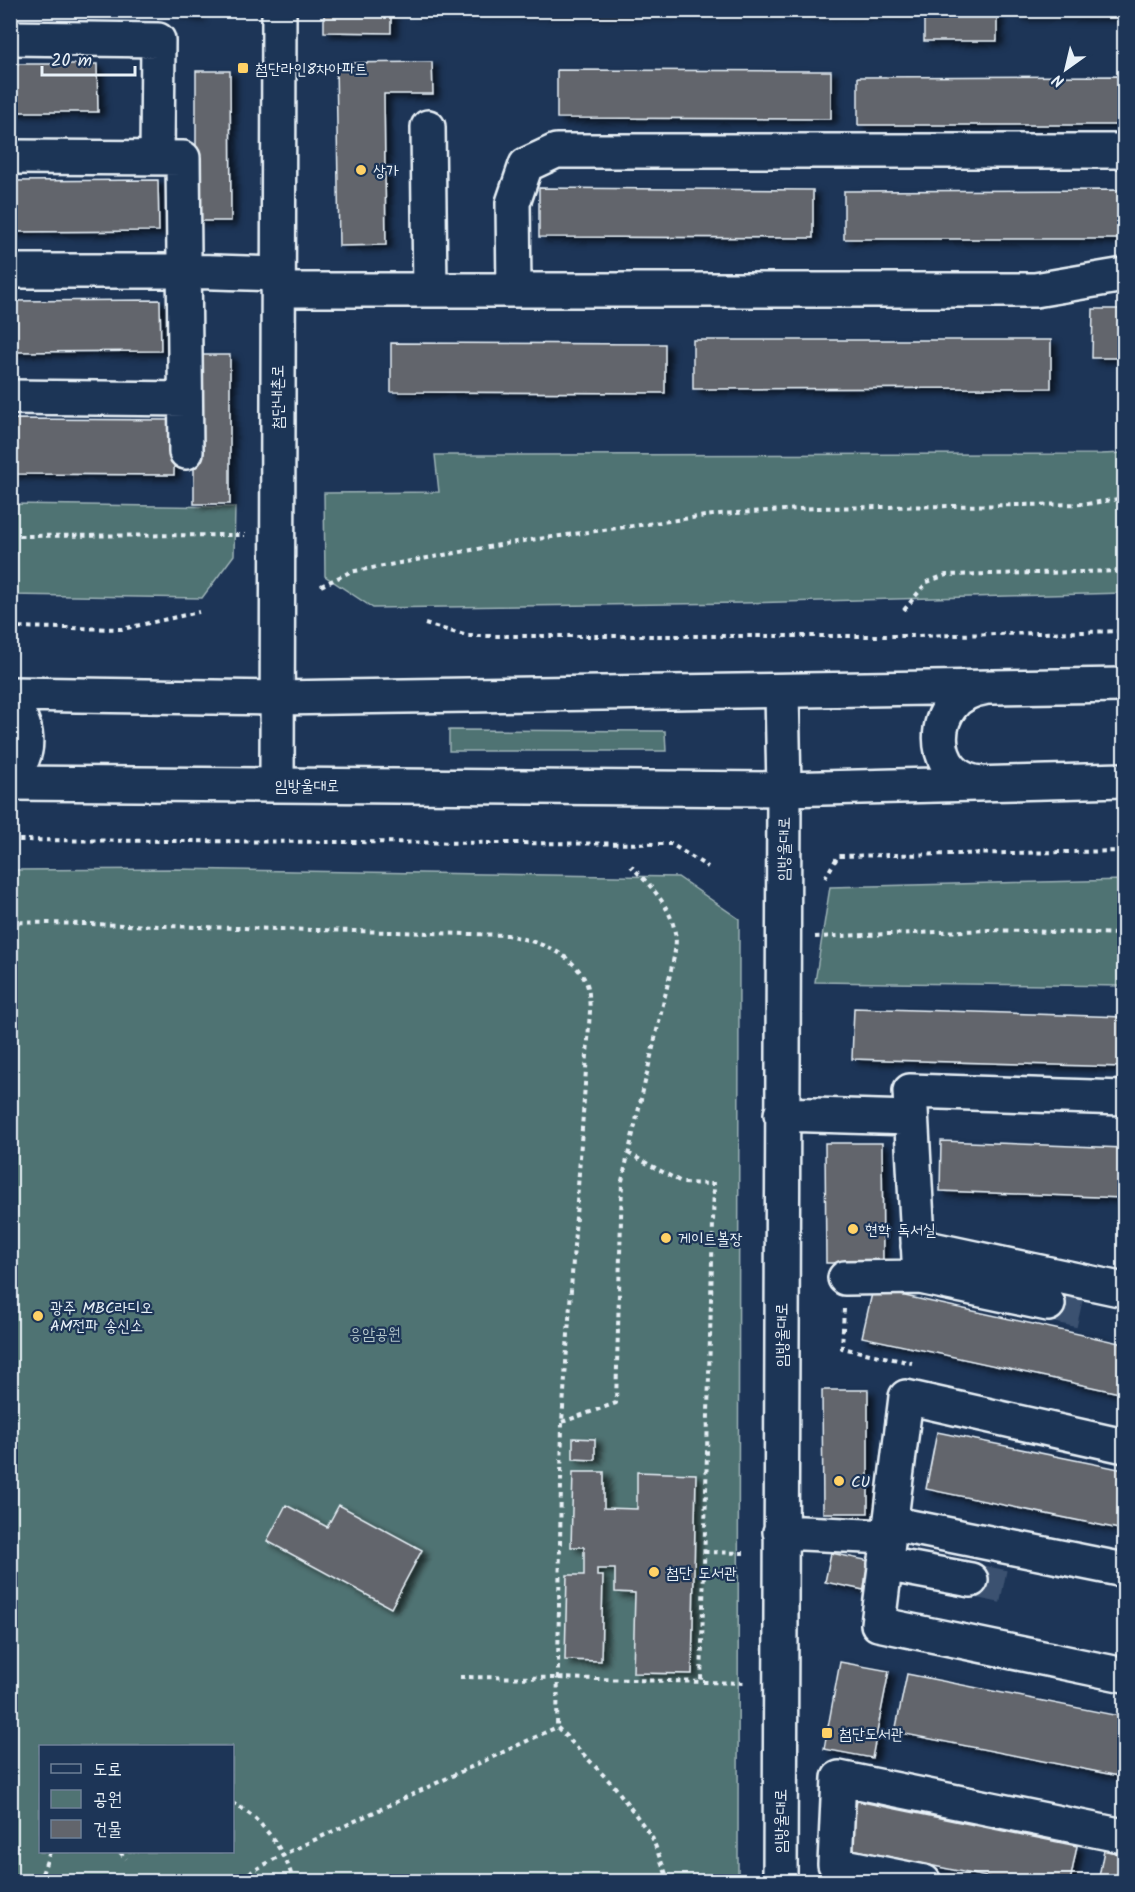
<svg xmlns="http://www.w3.org/2000/svg" width="1135" height="1892" font-family="Kalam,'Poor Story',sans-serif">
<style>
.green{fill:#507373;stroke:#9cb2b6;stroke-width:1.5;fill-rule:evenodd}
.building{fill:#62656c;stroke:#e8f1f8;stroke-width:1.5;filter:url(#shadow)}
.lines{fill:none;stroke-linecap:round;stroke-linejoin:round}
.minor-tunnel{stroke:#3b516f;stroke-width:33;stroke-dasharray:33 16;stroke-linecap:butt}
.minor-casing{stroke:#e8f1f8;stroke-width:38}
.major-casing{stroke:#e8f1f8;stroke-width:38}
.path{stroke:#e8f1f8;stroke-width:4;stroke-dasharray:4.5 4.5;stroke-linecap:butt}
.minor{stroke:#1d3557;stroke-width:33}
.major{stroke:#1d3557;stroke-width:33}
.poi-dot{fill:#ffd166;stroke:#1d3557;stroke-width:2}
.labels{text-anchor:middle;stroke-width:4.5;stroke-linejoin:round;paint-order:stroke}
.poi-label{font-size:16px;fill:#e8f1f8;stroke:#1d3557;text-anchor:start}
.street-label{font-size:16px;fill:#e8f1f8;stroke:#1d3557}
.park-label{font-size:16px;fill:#b3c5c9;stroke:#1d3557}
</style>
<defs>
<filter id="shadow"><feDropShadow dx="6" dy="4" stdDeviation="3" flood-color="#0009"/></filter>
</defs>
<rect width="100%" height="100%" fill="#1d3557"/>
<filter id="ink" filterUnits="userSpaceOnUse"><feTurbulence type="fractalNoise" baseFrequency=".0167" numOctaves="2"/><feDisplacementMap in="SourceGraphic" scale="12" xChannelSelector="R" yChannelSelector="G"/><feConvolveMatrix kernelMatrix="1 2 1 2 8 2 1 2 1" color-interpolation-filters="sRGB"/></filter>
<g filter="url(#ink)">
<!-- green -->
<path class="green" d="M 1124,453 L 1124,593 L 743,603 L 373,608 L 325,576 L 324,493 L 439,492 L 435,455 L 1101,454 Z
M 11,504 L 235,507 L 234,555 L 202,598 L 11,595 Z
M 449,730 L 665,731 L 666,751 L 449,751 Z
M 176,869 L 678,877 L 739,919 L 738,1881 L 11,1881 L 10,870 ZM 40,1746 L 232,1746 L 232,1852 L 40,1852 Z
M 1124,880 L 1124,986 L 815,982 L 830,887 Z"/>
<!-- building -->
<path class="building" d="M 166,10 L 198,10 L 197,17 Z
M 324,10 L 391,10 L 391,33 L 324,32 Z
M 414,10 L 910,10 L 910,14 L 414,13 Z
M 924,10 L 997,10 L 997,41 L 924,41 Z
M 1018,10 L 1124,10 L 1124,16 L 1018,16 Z
M 432,62 L 433,94 L 384,94 L 386,245 L 339,246 L 336,63 Z
M 10,64 L 97,64 L 98,112 L 10,112 Z
M 557,70 L 831,71 L 831,119 L 557,118 Z
M 196,71 L 230,71 L 231,221 L 196,221 Z
M 1124,76 L 1124,125 L 858,125 L 858,77 Z
M 158,180 L 159,231 L 10,232 L 10,181 Z
M 539,188 L 813,190 L 813,238 L 539,237 Z
M 1124,190 L 1124,239 L 844,239 L 844,191 Z
M 160,300 L 161,351 L 10,352 L 10,301 Z
M 1093,309 L 1124,309 L 1124,358 L 1092,358 Z
M 693,340 L 1051,340 L 1051,388 L 693,389 Z
M 391,343 L 665,344 L 665,393 L 391,392 Z
M 194,355 L 230,355 L 230,504 L 194,504 Z
M 10,419 L 175,420 L 174,475 L 10,474 Z
M 854,1008 L 1124,1017 L 1124,1067 L 852,1059 Z
M 941,1141 L 1124,1148 L 1124,1198 L 940,1191 Z
M 825,1143 L 882,1143 L 883,1263 L 826,1263 Z
M 873,1289 L 1124,1344 L 1124,1394 L 862,1337 Z
M 822,1390 L 868,1390 L 868,1513 L 823,1513 Z
M 937,1432 L 1124,1470 L 1124,1530 L 926,1489 Z
M 573,1438 L 595,1439 L 595,1460 L 573,1459 Z
M 573,1472 L 604,1472 L 604,1508 L 637,1509 L 637,1472 L 696,1474 L 692,1674 L 633,1673 L 635,1593 L 615,1592 L 615,1569 L 597,1569 L 597,1576 L 603,1576 L 601,1661 L 565,1660 L 567,1575 L 584,1575 L 584,1547 L 571,1547 Z
M 286,1505 L 327,1527 L 339,1505 L 422,1550 L 391,1608 L 267,1541 Z
M 831,1553 L 870,1561 L 864,1590 L 825,1582 Z
M 840,1662 L 889,1671 L 872,1758 L 824,1749 Z
M 907,1674 L 1124,1717 L 1124,1777 L 895,1732 Z
M 857,1801 L 1077,1846 L 1070,1882 L 1011,1882 L 847,1848 Z
M 1104,1850 L 1124,1855 L 1124,1882 L 1098,1882 Z"/>
<g class="lines">
<!-- minor-tunnel -->
<path class="minor-tunnel" d="M 1048,1304 L 1088,1313
M 971,1580 L 1006,1587"/>
<defs>
<path id="minor" d="M 10,38 L 158,40 L 157,158
M 428,127 L 430,290
M 10,157 L 183,158 L 186,452
M 10,271 L 184,271 L 278,274
M 278,290 L 1035,290 L 1124,275
M 514,290 L 513,203 L 526,165 L 556,151 L 1124,151
M 10,397 L 185,399
M 277,784 L 279,10
M 781,1114 L 911,1118
M 918,1246 L 1124,1290
M 920,1277 L 910,1091 L 1124,1098
M 845,1278 L 920,1277 L 1048,1304
M 1124,1446 L 906,1397 L 878,1624 L 1124,1675
M 890,1523 L 1124,1570
M 780,1532 L 888,1537
M 885,1564 L 971,1580
M 780,1882 L 784,789 L 782,692
M 924,1882 L 835,1864 L 839,1778 L 1124,1836"/>
<path id="major" d="M 10,694 L 276,698 L 1124,685
M 10,703 C 28,723 34,755 10,774
M 10,783 L 784,789 L 1124,780
M 983,783 C 927,782 925,696 984,688"/>
</defs>
<!-- minor casing -->
<use href="#minor" class="minor-casing"/>
<!-- major casing -->
<use href="#major" class="major-casing"/>
<!-- path -->
<path class="path" d="M 10,536 L 245,535
M 321,586 L 350,572 L 516,542 L 720,514 L 816,508 L 1087,504 L 1124,498
M 904,610 L 927,582 L 946,575 L 1124,571
M 425,624 L 468,636 L 914,636 L 1124,631
M 10,627 L 122,629 L 199,612
M 10,840 L 671,844 L 708,867
M 825,878 L 838,856 L 1124,851
M 10,922 L 507,935 C 538,942 571,951 586,982 C 590,990 589,1002 590,1011 L 562,1422 L 557,1727
M 815,937 L 989,930 L 1124,934
M 628,1153 L 683,1183 L 714,1184 L 701,1682
M 844,1309 L 842,1348 L 912,1363
M 562,1422 L 616,1403 L 622,1181 L 674,957 C 675,950 677,941 675,933 C 671,906 650,885 631,866
M 704,1552 L 744,1553
M 460,1677 L 558,1678 L 744,1683
M 232,1803 C 259,1815 288,1853 293,1882
M 120,1852 L 126,1859
M 10,1881 L 12,1882
M 39,1882 L 50,1852
M 233,1882 L 282,1855 L 557,1727 L 615,1787 L 652,1837 L 669,1882"/>
<!-- minor -->
<use href="#minor" class="minor"/>
<!-- major -->
<use href="#major" class="major"/>
</g>
</g>
<!-- markers -->
<g class="poi-dot">
<rect x="237" y="62" width="12" height="12" rx="3"/>
<circle cx="361" cy="170" r="6"/>
<circle cx="853" cy="1229" r="6"/>
<circle cx="666" cy="1238" r="6"/>
<circle cx="38" cy="1316" r="6"/>
<circle cx="839" cy="1481" r="6"/>
<circle cx="654" cy="1572" r="6"/>
<rect x="821" y="1727" width="12" height="12" rx="3"/>
</g>
<g class="labels">
<!-- poi labels -->
<g class="poi-label">
<text x="255" y="74">첨단라인8차아파트</text>
<text x="373" y="176">상가</text>
<text x="865" y="1235">현학 독서실</text>
<text x="678" y="1244">게이트볼장</text>
<text x="50" y="1313">광주 MBC라디오<tspan x="50" dy="18">AM전파 송신소</tspan></text>
<text x="851" y="1487">CU</text>
<text x="666" y="1578">첨단 도서관</text>
<text x="839" y="1739">첨단도서관</text>
</g>
<!-- street labels -->
<g class="street-label">
<text transform="translate(277 397) rotate(-90)" y="6">첨단내촌로</text>
<text x="307" y="791">임방울대로</text>
<text transform="translate(783 849) rotate(-89)" y="6">임방울대로</text>
<text transform="translate(781 1335) rotate(-90)" y="6">임방울대로</text>
<text transform="translate(780 1821) rotate(-90)" y="6">임방울대로</text>
</g>
<!-- park labels -->
<g class="park-label">
<text x="375" y="1339">응암공원</text>
</g>
</g>
<!-- margin -->
<rect width="1135" height="1892" fill="none" stroke="#1d3557" stroke-width="36"/>
<rect x="18" y="18" width="1099" height="1856" fill="none" stroke="#e8f1f8" stroke-width="2" filter="url(#ink)"/>
<!-- legend -->
<rect x="39" y="1745" width="195" height="108" fill="#1d3557" stroke="#6e8097" stroke-width="1.5"/>
<rect x="51" y="1764" width="30" height="9" fill="#1d3557" stroke="#6e8097" stroke-width="1.5"/>
<text x="93" y="1775" font-size="18" fill="#e8f1f8">도로</text>
<rect x="51" y="1790" width="30" height="18" fill="#507373" stroke="#6e8097" stroke-width="1.5"/>
<text x="93" y="1805" font-size="18" fill="#e8f1f8">공원</text>
<rect x="51" y="1820" width="30" height="18" fill="#62656c" stroke="#6e8097" stroke-width="1.5"/>
<text x="93" y="1835" font-size="18" fill="#e8f1f8">건물</text>
<!-- north arrow -->
<g transform="translate(1066 69) rotate(214)" stroke="#1d3557" stroke-width="4.5" paint-order="stroke">
<path d="M0-4.5L10 22L0 15L-10 22Z" fill="#e8f1f8"/>
<text y="-9" font-size="16" font-weight="bold" text-anchor="middle" fill="#e8f1f8">N</text>
</g>
<!-- scale -->
<path d="M42 66v9h93v-9" fill="none" stroke="#e8f1f8" stroke-width="3"/>
<text x="51" y="66" font-size="18" fill="#e8f1f8" stroke="#1d3557" stroke-width="4.5" paint-order="stroke">20 m</text>
</svg>
